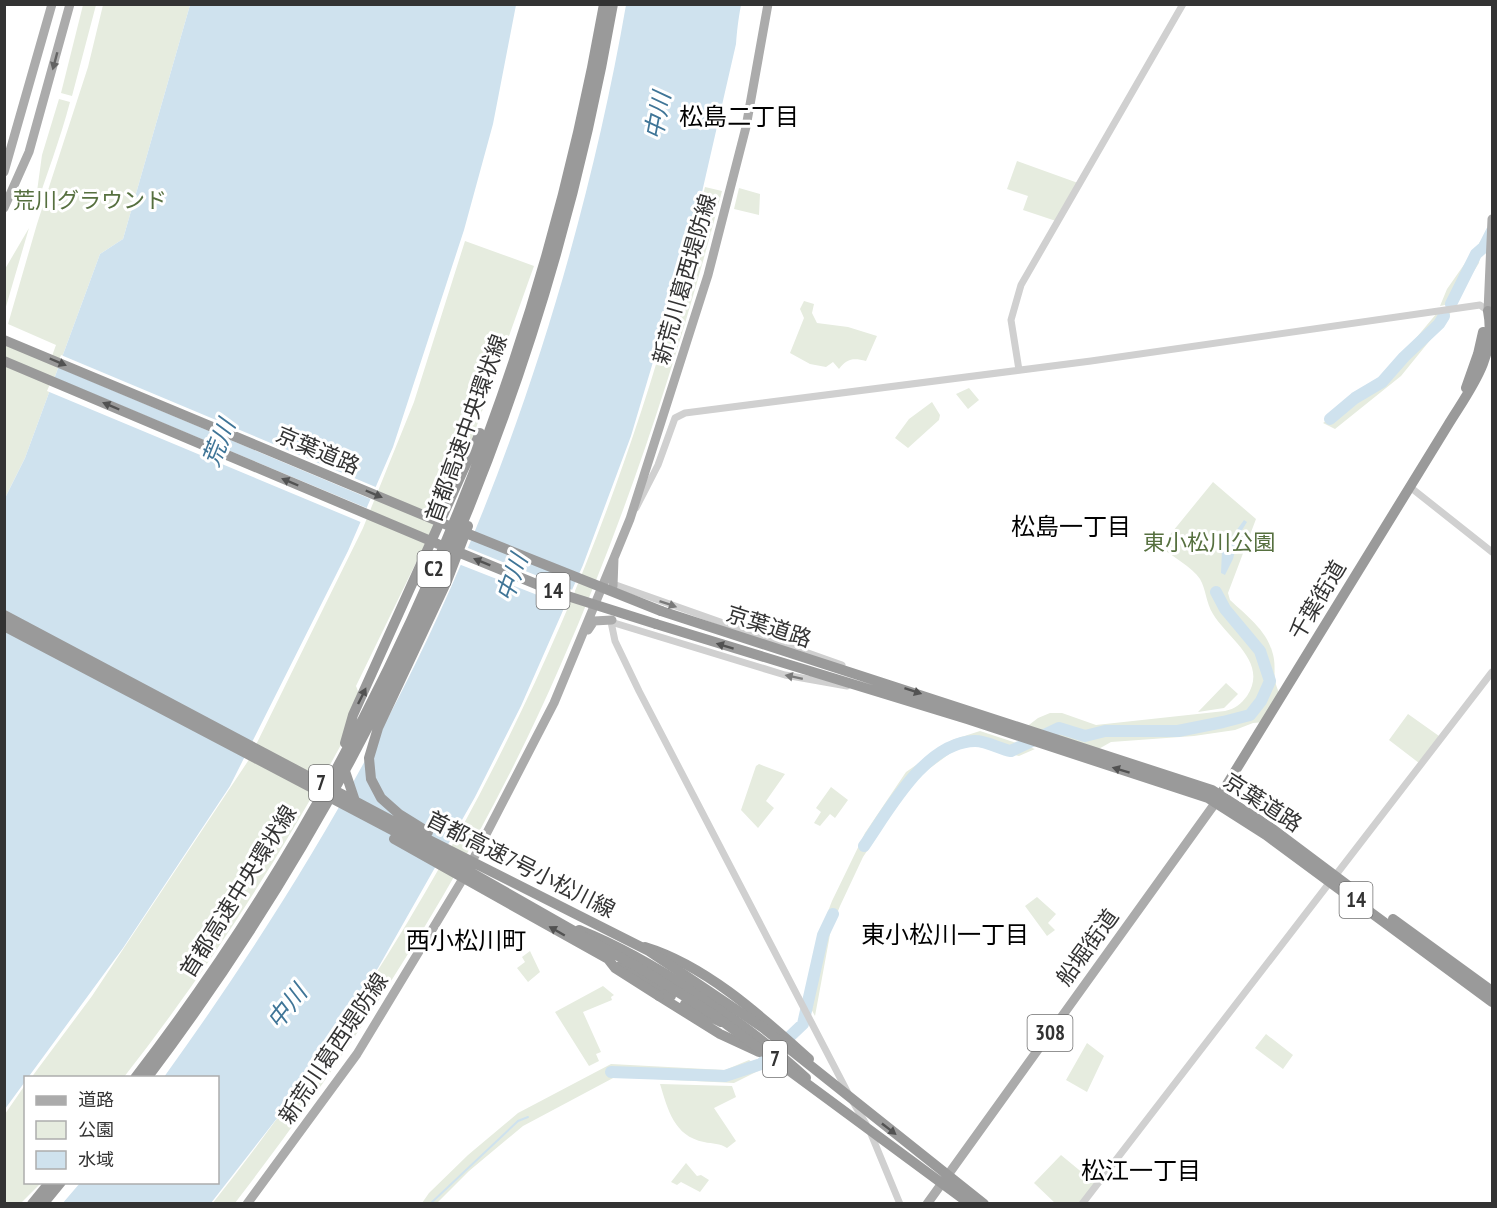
<svg xmlns="http://www.w3.org/2000/svg" width="1497" height="1208" font-family="'PT Sans Narrow','Noto Sans JP',sans-serif">
<style>
.green{fill:#e6ecdf}
.water{fill:#cfe2ee}
.pier{fill:#fff}
.lines{fill:none;stroke-linecap:round;stroke-linejoin:round}
.stream{stroke:#cfe2ee;stroke-width:2}
.river{stroke:#cfe2ee;stroke-width:12}
.minor{stroke:#d0d0d0;stroke-width:7}
.major{stroke:#ababab;stroke-width:9}
.highway{stroke:#9a9a9a;stroke-width:10}
.highway-bridge{stroke:#9a9a9a;stroke-width:10}
.oneway{fill:#636363}
.oneway2{fill:#525252}
.oneway3{fill:#7a7a7a}
.labels{text-anchor:middle;stroke-width:6;stroke-linejoin:round;paint-order:stroke}
.shield{fill:#fff;stroke:#707070;stroke-width:1.5}
.shield-label{font-size:21px;font-weight:bold;fill:#333}
.park-label{font-size:22px;fill:#56703f;stroke:#fff}
.street-label{font-size:22px;fill:#333;stroke:#fff}
.water-label{font-size:24px;font-style:italic;fill:#3f7597;stroke:#fff}
.neighbourhood-label{font-size:24px;fill:#000;stroke:#fff}
</style>
<rect width="100%" height="100%" fill="#fff"/>
<!-- green -->
<path class="green" d="M 83,5 L 96,5 L 72,96 L 61,93 Z
M 103,5 L 190,5 L 123,239 L 100,254 L 25,458 L 5,498 L 5,338 L 52,356 L 56,345 L 8,324 L 37,224 L 88,67 Z
M 59,99 L 70,102 C 60,140 46,176 34,213 L 42,155 Z
M 1017,161 L 1078,183 L 1056,221 L 1023,210 L 1028,196 L 1007,189 Z
M 705,187 L 722,191 C 680,352 628,512 561,664 C 478,856 362,1038 235,1203 L 212,1204 C 389,981 531,730 624,462 C 656,372 681,280 705,187 Z
M 739,188 L 760,194 L 759,215 L 734,209 Z
M 29,228 L 5,310 L 5,269 Z
M 1482,239 L 1479,263 L 1454,303 L 1440,306 L 1447,289 Z
M 465,241 L 534,266 L 461,470 L 356,686 L 363,704 C 294,835 215,961 124,1077 L 31,1078 L 92,996 L 248,761 L 363,528 L 414,402 Z
M 804,301 L 814,304 L 812,313 L 817,323 L 848,327 L 877,336 L 866,361 C 854,358 847,358 839,369 L 833,362 L 826,367 L 810,364 L 790,353 L 804,318 L 800,309 Z
M 1451,311 L 1449,317 L 1401,376 L 1335,429 L 1323,423 L 1380,381 L 1437,313 Z
M 969,388 L 979,400 L 968,409 L 956,394 Z
M 932,402 L 940,415 L 939,420 L 908,448 L 895,438 L 909,419 Z
M 1213,482 L 1256,519 L 1228,593 L 1230,600 C 1246,615 1266,630 1272,651 C 1278,669 1270,677 1281,696 L 1266,722 L 1253,723 L 1235,730 L 1194,736 L 1111,742 L 1095,751 L 1025,728 L 1038,718 L 1050,713 L 1062,713 L 1096,725 L 1225,711 C 1235,709 1241,704 1247,696 C 1269,662 1228,639 1213,614 C 1206,603 1206,589 1200,579 C 1192,567 1172,556 1160,547 Z
M 1226,683 L 1238,694 L 1224,708 L 1198,712 Z
M 1408,714 L 1439,736 L 1419,763 L 1389,740 Z
M 980,731 L 1035,749 L 1019,756 L 971,745 L 952,752 L 915,779 L 863,857 L 840,906 L 831,929 L 815,1016 L 804,996 L 811,981 L 816,942 L 832,901 L 865,833 L 906,772 L 952,740 Z
M 759,764 L 785,774 L 766,801 L 774,808 L 758,828 L 741,810 L 756,766 Z
M 831,787 L 848,800 L 835,818 L 830,814 L 820,826 L 814,823 L 821,812 L 816,808 Z
M 1037,897 L 1056,914 L 1048,923 L 1055,930 L 1047,936 L 1025,906 Z
M 530,951 L 540,972 L 528,982 L 517,968 L 525,962 L 522,957 Z
M 603,986 L 614,995 L 611,997 L 612,1000 L 583,1012 L 601,1052 L 596,1054 L 599,1061 L 589,1066 L 555,1012 Z
M 1266,1034 L 1293,1055 L 1283,1069 L 1255,1048 Z
M 1087,1043 L 1104,1056 L 1087,1092 L 1066,1080 Z
M 749,1060 L 762,1069 L 734,1083 L 615,1077 L 523,1126 L 469,1171 L 437,1203 L 422,1203 L 429,1193 L 468,1155 L 518,1113 L 611,1064 L 725,1070 Z
M 660,1084 L 732,1086 L 736,1097 L 714,1108 L 736,1141 L 727,1148 C 720,1143 713,1144 704,1142 C 674,1136 668,1110 660,1084 Z
M 25,1085 L 26,1182 L 41,1183 L 21,1203 L 5,1203 L 5,1114 Z
M 1061,1155 L 1096,1184 L 1080,1203 L 1056,1204 L 1034,1183 Z
M 686,1163 L 697,1176 L 701,1175 L 709,1180 L 700,1192 L 681,1182 L 677,1185 L 671,1182 Z"/>
<!-- water -->
<path class="water" d="M 190,5 L 516,5 L 493,124 L 464,230 L 393,447 L 348,551 L 230,786 L 123,948 L 5,1109 L 5,498 L 25,458 L 100,254 L 123,239 Z
M 626,5 L 741,5 C 738,21 737,31 736,44 L 697,214 L 631,436 L 583,565 L 521,706 L 475,797 L 378,968 L 285,1108 L 211,1203 L 62,1204 L 80,1183 L 218,1182 L 218,1078 L 164,1077 C 247,962 323,842 389,716 C 503,499 584,246 626,5 Z
M 1244,520 L 1247,522 L 1239,535 L 1233,559 L 1225,575 L 1221,573 L 1222,550 Z"/>
<!-- pier -->
<path class="pier" d="M 61,355 L 378,488 L 373,500 L 57,367 Z
M 53,377 L 369,509 L 363,523 L 47,391 Z
M 463,546 L 575,591 L 568,607 L 456,563 Z"/>
<g class="lines">
<!-- stream -->
<path class="stream" d="M 430,1204 L 518,1121 L 528,1117"/>
<!-- river -->
<path class="river" d="M 1451,304 L 1476,254 L 1484,247 L 1492,231
M 1330,419 L 1355,398 L 1382,382 L 1404,357 L 1439,324 L 1444,316
M 864,846 C 889,810 925,742 975,741 C 987,741 1000,749 1011,751 L 1059,728 L 1085,736 L 1105,731 L 1178,731 L 1223,722 L 1250,715 L 1261,701 L 1270,681 L 1260,651 L 1225,609 L 1216,592
M 611,1072 L 725,1076 L 761,1064 L 803,1024 L 823,935 L 833,914"/>
<!-- minor -->
<path class="minor" d="M 1019,370 L 1011,320 L 1021,285 L 1183,4
M 1410,487 L 1492,552
M 636,508 L 658,465 L 675,418 L 685,413 L 1091,361 L 1480,305 L 1488,311
M 613,584 L 842,665
M 847,686 L 785,675 L 611,622 L 615,641 L 639,691 L 848,1093
M 1335,876 L 1492,672
M 853,1102 L 866,1124
M 871,1134 L 900,1204
M 1082,1204 L 1330,882"/>
<!-- major -->
<path class="major" d="M 4,172 L 52,4
M 4,208 L 29,152 L 70,4
M 1488,311 L 1492,219
M 613,586 L 614,558 L 630,519 L 708,275 L 746,127 L 768,4
M 588,630 L 594,621 L 612,620
M 247,1204 L 357,1054 L 464,877 L 554,703 L 614,558
M 927,1204 L 1216,802"/>
<!-- highway -->
<path class="highway" d="M 4,340 L 447,525
M 4,361 L 438,544
M 1466,388 L 1478,354 L 1483,332
M 661,611 L 1212,790 L 1270,827 L 1354,890
M 656,624 L 967,719 L 1208,798 L 1266,835 L 1492,1002
M 1218,799 L 1448,425 C 1470,389 1497,357 1488,311
M 1393,919 L 1492,991
M 579,930 C 651,958 749,1025 806,1078
M 645,947 C 707,966 762,1017 809,1059
M 620,966 L 671,996
M 659,996 L 720,1034 L 759,1052
M 685,1004 L 721,1022
M 32,1204 L 50,1182
M 43,1204 L 61,1182"/>
<!-- highway-bridge -->
<path class="highway-bridge" d="M 461,531 L 661,611
M 453,550 L 558,593 L 656,624
M 4,615 L 415,833 L 649,951 L 762,1027 L 984,1204
M 4,626 L 451,861 L 648,973 L 714,1015 L 970,1204
M 345,743 L 353,715 L 480,433
M 344,768 L 355,801
M 428,832 L 399,814 L 381,798 L 371,779 L 369,758 L 378,728 L 447,581 L 468,526
M 394,839 L 608,959 L 615,968 L 659,996
M 135,1078 C 375,766 536,391 604,4
M 147,1078 C 383,765 546,391 613,4"/>
</g>
<!-- one-way arrows -->
<defs><path id="oneway-solid" d="M-6-.8H1V-3.2L6.5 0L1 3.2V.8H-6Z" transform="scale(1.5)"/></defs>
<use class="oneway" href="#oneway-solid" transform="translate(55 61) rotate(105)"/>
<g class="oneway2">
<use href="#oneway-solid" transform="translate(58 362) rotate(23)"/>
<use href="#oneway-solid" transform="translate(111 406) rotate(-157)"/>
<use href="#oneway-solid" transform="translate(290 482) rotate(-157)"/>
<use href="#oneway-solid" transform="translate(374 494) rotate(23)"/>
<use href="#oneway-solid" transform="translate(482 562) rotate(-158)"/>
<use href="#oneway-solid" transform="translate(725 646) rotate(-163)"/>
<use href="#oneway-solid" transform="translate(913 691) rotate(18)"/>
<use href="#oneway-solid" transform="translate(362 696) rotate(-64)"/>
<use href="#oneway-solid" transform="translate(1121 770) rotate(-163)"/>
<use href="#oneway-solid" transform="translate(557 931) rotate(-150)"/>
<use href="#oneway-solid" transform="translate(889 1129) rotate(38)"/>
</g>
<g class="oneway3">
<use href="#oneway-solid" transform="translate(668 604) rotate(19)"/>
<use href="#oneway-solid" transform="translate(794 677) rotate(-168)"/>
</g>
<g class="labels">
<!-- shield labels -->
<g class="shield">
<rect x="417.5" y="551" width="33" height="36" rx="4.5"/>
<rect x="536.5" y="573" width="33" height="36" rx="4.5"/>
<rect x="309" y="765" width="24" height="36" rx="4.5"/>
<rect x="1339.5" y="882" width="33" height="36" rx="4.5"/>
<rect x="1027.5" y="1015" width="45" height="36" rx="4.5"/>
<rect x="763" y="1041" width="24" height="36" rx="4.5"/>
</g>
<g class="shield-label">
<text x="434" y="576">C2</text>
<text x="553" y="598">14</text>
<text x="321" y="790">7</text>
<text x="1356" y="907">14</text>
<text x="1050" y="1040">308</text>
<text x="775" y="1066">7</text>
</g>
<!-- park labels -->
<g class="park-label">
<text x="90" y="208">荒川グラウンド</text>
<text x="1209" y="550">東小松川公園</text>
</g>
<!-- street labels -->
<g class="street-label">
<text transform="translate(684 279) rotate(-74)" y="8">新荒川葛西堤防線</text>
<text transform="translate(466 428) rotate(-70)" y="8">首都高速中央環状線</text>
<text transform="translate(318 450) rotate(23)" y="8">京葉道路</text>
<text transform="translate(1317 600) rotate(-59)" y="8">千葉街道</text>
<text transform="translate(769 626) rotate(18)" y="8">京葉道路</text>
<text transform="translate(1263 802) rotate(33)" y="8">京葉道路</text>
<text transform="translate(521 864) rotate(27)" y="8">首都高速7号小松川線</text>
<text transform="translate(238 891) rotate(-58)" y="8">首都高速中央環状線</text>
<text transform="translate(1087 947) rotate(-54)" y="8">船堀街道</text>
<text transform="translate(333 1048) rotate(-56)" y="8">新荒川葛西堤防線</text>
</g>
<!-- water labels -->
<g class="water-label">
<text transform="translate(658 116) rotate(-79)" y="8">中川</text>
<text transform="translate(219 443) rotate(-68)" y="8">荒川</text>
<text transform="translate(512 578) rotate(-70)" y="8">中川</text>
<text transform="translate(287 1007) rotate(-52)" y="8">中川</text>
</g>
<!-- neighbourhood labels -->
<g class="neighbourhood-label">
<text x="739" y="125">松島二丁目</text>
<text x="1071" y="535">松島一丁目</text>
<text x="945" y="943">東小松川一丁目</text>
<text x="466" y="949">西小松川町</text>
<text x="1141" y="1179">松江一丁目</text>
</g>
</g>
<!-- border -->
<rect width="1497" height="1208" fill="none" stroke="#333333" stroke-width="12"/>
<!-- legend -->
<rect x="24" y="1076" width="195" height="108" fill="#ffffff" stroke="#adadad" stroke-width="1.5"/>
<rect x="36" y="1096" width="30" height="9" fill="#ababab" stroke="#adadad" stroke-width="1.5"/>
<text x="78" y="1106" font-size="18" fill="#333333">道路</text>
<rect x="36" y="1121" width="30" height="18" fill="#e6ecdf" stroke="#adadad" stroke-width="1.5"/>
<text x="78" y="1136" font-size="18" fill="#333333">公園</text>
<rect x="36" y="1151" width="30" height="18" fill="#cfe2ee" stroke="#adadad" stroke-width="1.5"/>
<text x="78" y="1166" font-size="18" fill="#333333">水域</text>
</svg>
